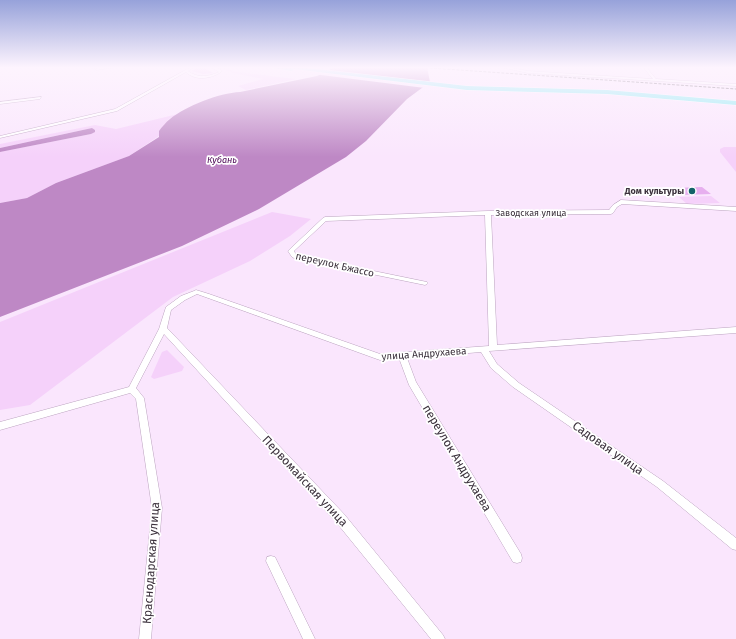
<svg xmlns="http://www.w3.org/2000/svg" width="736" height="639" font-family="'Fira Sans',sans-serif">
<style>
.green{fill:#f5d1fa}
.water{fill:#be88c5}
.pier{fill:#fae6fd}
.building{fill:#e7afef}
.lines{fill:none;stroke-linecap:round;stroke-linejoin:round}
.street-casing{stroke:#bca4c0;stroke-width:1}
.primary-casing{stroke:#fff;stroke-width:1}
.street{fill:#fff;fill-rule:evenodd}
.primary{fill:#86ecf3;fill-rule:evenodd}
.rail{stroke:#524753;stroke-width:1;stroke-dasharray:3 1.5;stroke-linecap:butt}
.poi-dot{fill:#126268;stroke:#fff;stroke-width:1.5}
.labels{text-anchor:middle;stroke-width:3.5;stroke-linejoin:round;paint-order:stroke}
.far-water-label{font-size:9px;font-style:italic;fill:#490252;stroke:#fff}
.far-poi-label{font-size:9px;font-weight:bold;fill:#3b313c;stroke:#fff;text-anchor:end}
.far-street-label{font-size:9px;fill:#3b313c;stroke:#fff}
.street-label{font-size:10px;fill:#3b313c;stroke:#fff}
.near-street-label{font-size:12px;fill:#3b313c;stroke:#fff}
</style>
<rect width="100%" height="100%" fill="#fae6fd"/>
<!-- green -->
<path class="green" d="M 216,67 L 221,67 L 238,72 L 296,79 L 246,90 L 238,86 L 263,79 L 233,73 Z
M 178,114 L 169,119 L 159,131 L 159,136 L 129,156 L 56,183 L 27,198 L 0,203 L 0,152 L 91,134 L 95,130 L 92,128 L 0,148 L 0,144 L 95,125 L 116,129 Z
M 724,147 L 736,147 L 736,172 L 720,152 L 720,149 Z
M 711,196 L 720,203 L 687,204 L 679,197 Z
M 272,212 L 311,219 L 290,236 L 250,261 L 173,297 L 30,405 L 0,410 L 0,322 Z
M 167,350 L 184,367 L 182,371 L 154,379 L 151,377 L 162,352 Z"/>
<!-- water -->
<path class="water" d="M 335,67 L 427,67 L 430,82 L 407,99 L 366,141 L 346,157 L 259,209 L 182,246 L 0,317 L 0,203 L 27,198 L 56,183 L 129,156 L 159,137 L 159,131 C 162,127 166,122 170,119 C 186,106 219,93 240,92 L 317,76 Z
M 92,128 L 95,130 L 95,132 L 91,134 L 0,152 L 0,148 Z"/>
<!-- pier -->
<path class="pier" d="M 325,70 L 431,83 L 425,88 L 313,74 Z"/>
<!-- building -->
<path class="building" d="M 202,67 L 205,68 L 213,73 L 203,74 L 192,71 L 195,68 Z
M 702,187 L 711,194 L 682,195 L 674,188 Z"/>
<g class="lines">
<defs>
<path id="street" d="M 106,67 L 116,67 L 96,70 L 95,69 Z
M 191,67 L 194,67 L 188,71 C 197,78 208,77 219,72 L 211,67 L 214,67 L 221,70 L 221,72 C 211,79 195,81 186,72 L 117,111 L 0,138 L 0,136 L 115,109 Z
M 501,67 L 507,67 L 528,71 L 653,79 L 643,67 L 646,67 L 656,79 L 736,84 L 736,86 L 528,73 Z
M 41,97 L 40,99 L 0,104 L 0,102 Z
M 621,200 L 736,207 L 736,211 L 622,204 L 617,207 L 613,213 L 611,214 L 491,215 L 497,345 L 736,327 L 736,333 L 489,351 L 497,364 L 519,383 L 663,481 L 736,538 L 736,550 L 732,549 L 657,487 L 513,387 L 491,368 L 481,352 L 407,358 L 416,382 L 521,554 L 522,558 L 521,562 L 517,563 L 513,562 L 409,385 L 399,358 L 380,360 L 377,359 L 197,294 L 185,300 L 171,310 L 167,328 L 344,514 L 443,635 L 445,639 L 431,639 L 336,522 L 164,334 L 136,388 L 144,398 L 162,508 L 151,639 L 139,639 L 152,508 L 136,399 L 130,393 L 0,430 L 0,422 L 129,387 L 159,329 L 166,307 L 181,296 L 194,291 L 196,290 L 209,294 L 380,354 L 489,346 L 485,215 L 326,221 L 294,251 L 296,255 L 427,282 L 428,283 L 427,284 L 425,285 L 294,258 L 292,257 L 288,251 L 323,218 L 325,217 L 488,211 L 609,210 L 613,205 Z
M 271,556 L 275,557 L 315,639 L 303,639 L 266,561 L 267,557 Z"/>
<path id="primary" d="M 266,67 L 298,67 L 467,86 L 607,90 L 736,101 L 736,105 L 607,94 L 467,90 L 294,69 L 292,71 Z"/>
</defs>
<!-- street casing -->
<use href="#street" class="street-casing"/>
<!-- primary casing -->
<use href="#primary" class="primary-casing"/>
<!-- street -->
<use href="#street" class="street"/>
<!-- primary -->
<use href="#primary" class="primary"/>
<!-- rail -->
<path class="rail" d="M 416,67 L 736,89"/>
</g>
<!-- sky -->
<linearGradient id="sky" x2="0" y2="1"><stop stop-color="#97a2da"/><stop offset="0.43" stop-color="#fdf4fe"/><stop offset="1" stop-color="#fdf4fe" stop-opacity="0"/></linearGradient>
<rect width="736" height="157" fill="url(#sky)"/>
<!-- markers -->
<circle class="poi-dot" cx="692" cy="191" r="4"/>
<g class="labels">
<!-- far-water labels -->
<g class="far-water-label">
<text x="222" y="163">Кубань</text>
</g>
<!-- far-poi labels -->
<g class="far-poi-label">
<text x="684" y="194">Дом культуры</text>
</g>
<!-- far-street labels -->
<g class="far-street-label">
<text x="531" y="216">Заводская улица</text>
</g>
<!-- street labels -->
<g class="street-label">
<text transform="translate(335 264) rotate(13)" y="4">переулок Бжассо</text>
<text transform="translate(424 353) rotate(-4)" y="4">улица Андрухаева</text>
</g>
<!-- near-street labels -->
<g class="near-street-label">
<text transform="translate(608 448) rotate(35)" y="4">Садовая улица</text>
<text transform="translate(457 458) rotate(59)" y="4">переулок Андрухаева</text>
<text transform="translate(305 481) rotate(47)" y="4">Первомайская улица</text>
<text transform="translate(151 563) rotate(-86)" y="4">Краснодарская улица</text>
</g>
</g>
</svg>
